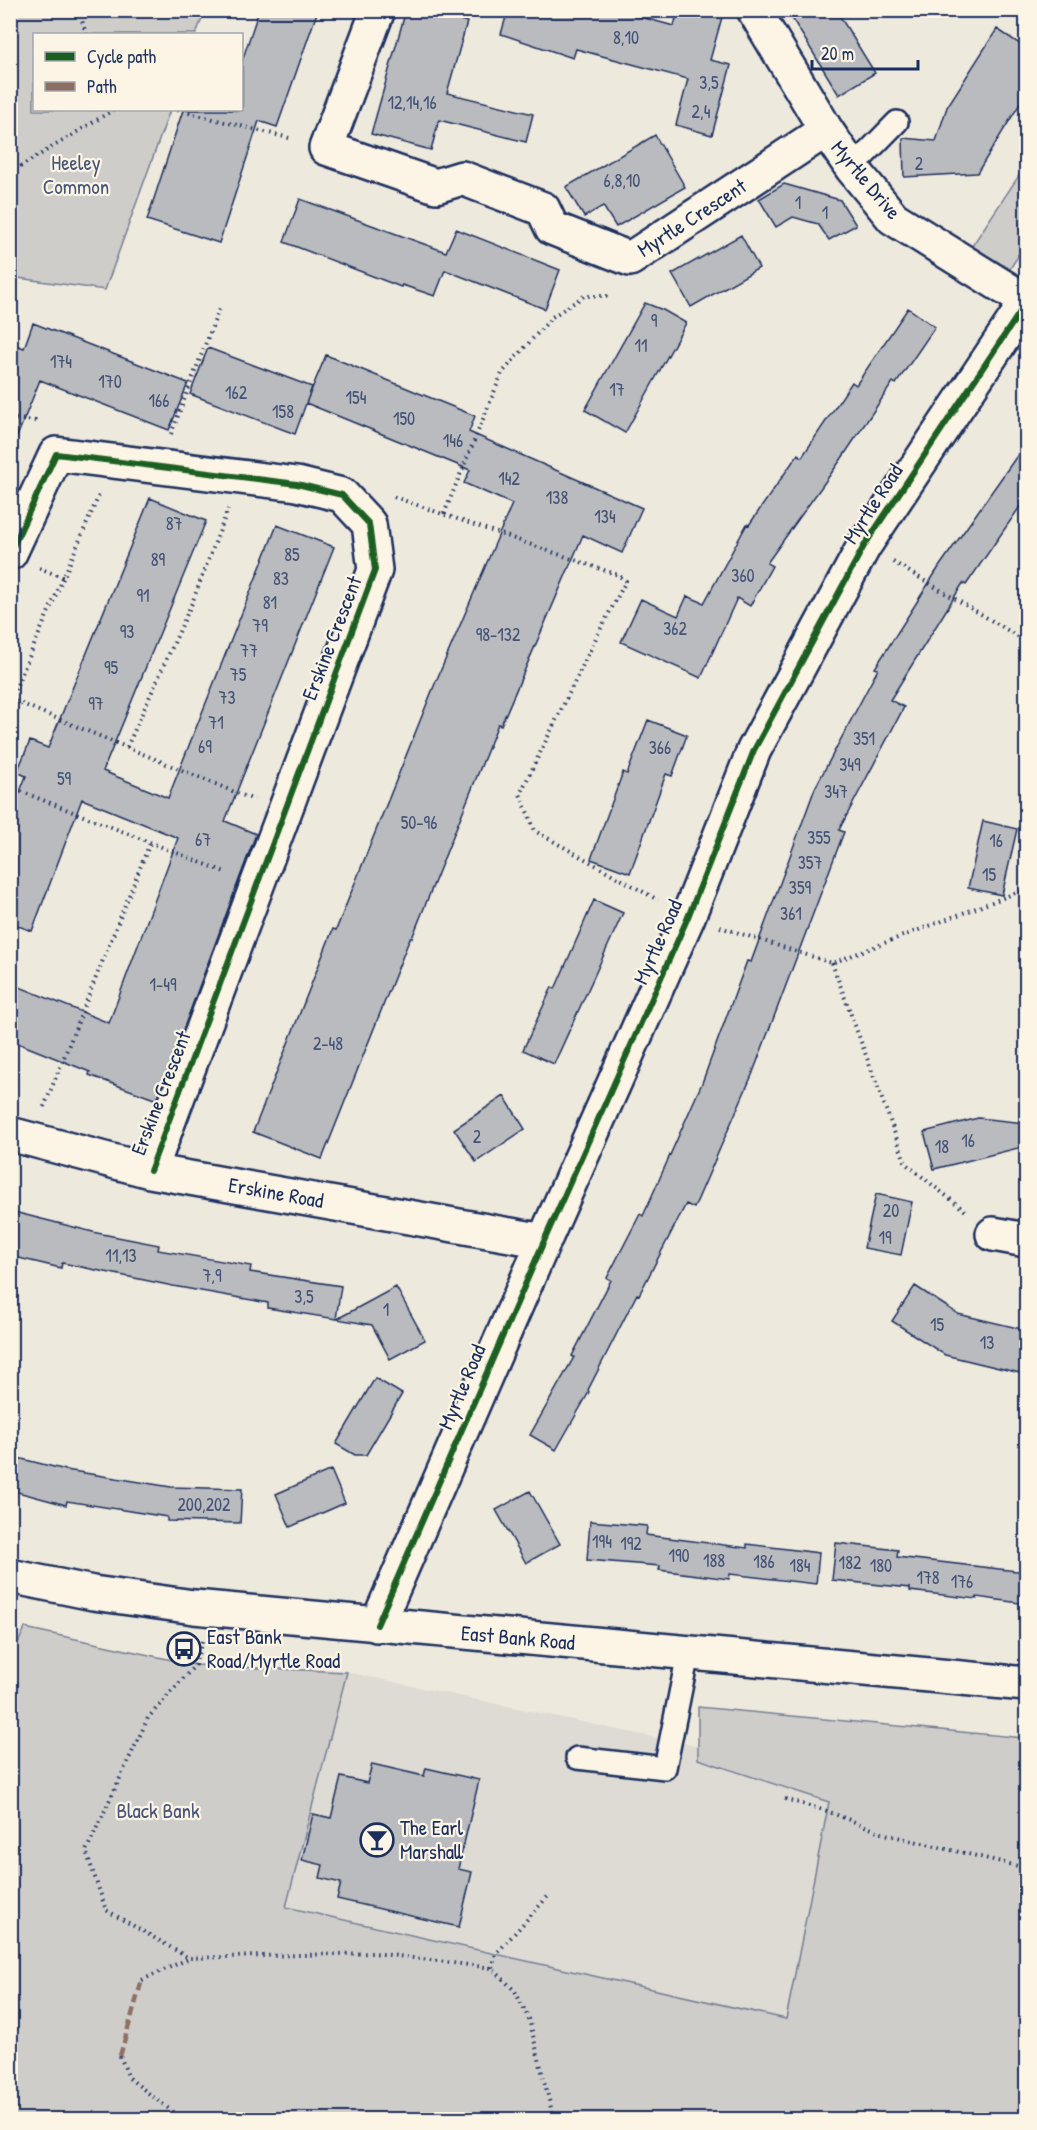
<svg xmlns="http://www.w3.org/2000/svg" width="1037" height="2130" font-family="'Patrick Hand',sans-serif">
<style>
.built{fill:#dedbd4}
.green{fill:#cfcdca;stroke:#757e94;stroke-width:1.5}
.building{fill:#babbbe;stroke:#1b2f5e;stroke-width:1.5}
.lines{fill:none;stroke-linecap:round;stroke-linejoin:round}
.lane-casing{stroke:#1b2f5e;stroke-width:26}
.street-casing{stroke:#1b2f5e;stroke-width:38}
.secondary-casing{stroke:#1b2f5e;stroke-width:38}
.path{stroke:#1b2f5e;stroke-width:4;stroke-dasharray:1.5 4.5;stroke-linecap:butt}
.lane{stroke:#fcf5e5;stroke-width:21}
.street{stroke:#fcf5e5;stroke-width:33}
.secondary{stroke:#fcf5e5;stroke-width:33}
.quiet{stroke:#8d6e63;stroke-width:4.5;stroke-dasharray:9 4.5;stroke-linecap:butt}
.cycleway-casing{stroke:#fcf5e5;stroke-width:10}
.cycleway{stroke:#1b5e20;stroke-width:6}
.labels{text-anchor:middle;stroke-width:4.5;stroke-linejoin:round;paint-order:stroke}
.number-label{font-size:18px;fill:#435276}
.park-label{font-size:21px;fill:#485679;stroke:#fcf5e5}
.street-label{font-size:21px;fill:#1b2f5e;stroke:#fcf5e5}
.poi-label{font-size:21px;fill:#1b2f5e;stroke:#fcf5e5;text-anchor:start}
</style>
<rect width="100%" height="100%" fill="#eee9dd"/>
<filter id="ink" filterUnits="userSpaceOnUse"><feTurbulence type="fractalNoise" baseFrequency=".0167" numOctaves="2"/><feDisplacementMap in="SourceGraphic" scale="12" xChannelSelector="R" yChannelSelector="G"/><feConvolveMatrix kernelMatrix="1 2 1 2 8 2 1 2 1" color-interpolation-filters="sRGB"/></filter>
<g filter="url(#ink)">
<!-- built -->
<path class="built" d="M 347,1672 L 835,1776 L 786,2019 L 285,1907 Z"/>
<!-- green -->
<path class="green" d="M 11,10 L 205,11 L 196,34 L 34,34 L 34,110 L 170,110 L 105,290 L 11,277 Z
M 1026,165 L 1026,244 L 1000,284 L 962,261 Z
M 25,1628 L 195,1665 L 347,1672 L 286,1907 L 786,2019 L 829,1802 L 698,1759 L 698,1707 L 1026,1738 L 1026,2119 L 11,2119 L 10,1642 L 18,1643 Z"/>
<!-- building -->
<path class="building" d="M 259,10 L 318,10 L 277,127 L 259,121 L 219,243 L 147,220 L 183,110 L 242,110 L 242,61 Z
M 406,10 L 449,10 L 447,16 L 467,22 L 447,93 L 533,114 L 526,142 L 439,120 L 431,150 L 371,134 Z
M 508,10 L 615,10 L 674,26 L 678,10 L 724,10 L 710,60 L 731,65 L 712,135 L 676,125 L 688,79 L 576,49 L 573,58 L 501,34 Z
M 787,10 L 836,10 L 875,73 L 839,95 Z
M 997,29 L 1026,48 L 1026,94 L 977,173 L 904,177 L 903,138 L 936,141 L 947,107 Z
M 655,135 L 685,187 L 616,227 L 603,206 L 584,217 L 566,187 Z
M 784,184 L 840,200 L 856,225 L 829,240 L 818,224 L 793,217 L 776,227 L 759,199 Z
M 300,199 L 446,252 L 456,229 L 560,270 L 545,309 L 445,270 L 435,296 L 402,285 L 401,287 L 284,242 Z
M 741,235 L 759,268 L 691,307 L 672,274 Z
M 645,303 L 663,310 L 686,323 L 625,433 L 585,410 Z
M 908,308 L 935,327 L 896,384 L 893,382 L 840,461 L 767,563 L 772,566 L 750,606 L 737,598 L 701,678 L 621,642 L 641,599 L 678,616 L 687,596 L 704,603 L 747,524 L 749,525 L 798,454 L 802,457 L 852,382 L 856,385 Z
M 33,323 L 188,383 L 169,430 L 40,380 L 12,449 L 10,449 L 10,343 L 24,348 Z
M 208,348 L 312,387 L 295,434 L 190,394 Z
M 326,355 L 475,416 L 469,432 L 642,508 L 622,553 L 583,535 L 501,725 L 498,724 L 412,938 L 410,938 L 322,1159 L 253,1132 L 333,929 L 336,930 L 434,686 L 512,504 L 464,483 L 470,470 L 306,403 Z
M 1026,443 L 1026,498 L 966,585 L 963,583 L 890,700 L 904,707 L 839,830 L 844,832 L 752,1075 L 694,1208 L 686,1204 L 639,1295 L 637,1294 L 588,1390 L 589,1392 L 556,1450 L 530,1435 L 574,1357 L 572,1356 L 611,1280 L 607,1278 L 640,1214 L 643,1216 L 702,1083 L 747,961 L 751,962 L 815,788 L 878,669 L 875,668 L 939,567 Z
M 150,498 L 206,521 L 103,771 L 168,798 L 277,525 L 334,547 L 225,821 L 256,834 L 157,1100 L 89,1075 L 90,1072 L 10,1040 L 10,983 L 109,1023 L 178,838 L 82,799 L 32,931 L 10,923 L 10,818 L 26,776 L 17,772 L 30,741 L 48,748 Z
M 648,720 L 687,735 L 672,776 L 666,774 L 630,873 L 591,859 L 623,772 L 627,774 Z
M 983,821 L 1017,829 L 1002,895 L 968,888 Z
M 594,900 L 623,913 L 554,1064 L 523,1050 L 552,987 L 555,989 Z
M 504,1096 L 525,1129 L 476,1162 L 454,1129 Z
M 978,1118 L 1026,1123 L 1026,1146 L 934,1169 L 924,1132 Z
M 876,1194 L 912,1202 L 901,1255 L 864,1248 Z
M 10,1211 L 97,1233 L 159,1245 L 158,1250 L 251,1266 L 250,1272 L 341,1286 L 336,1319 L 268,1308 L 268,1303 L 173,1286 L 62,1263 L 61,1268 L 10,1256 Z
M 915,1286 L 958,1314 L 1026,1330 L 1026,1345 L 1020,1373 L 945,1355 L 892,1321 Z
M 396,1287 L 425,1340 L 390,1359 L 372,1325 L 337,1319 Z
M 375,1378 L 402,1394 L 366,1455 L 355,1455 L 336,1444 Z
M 10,1456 L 66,1470 L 171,1487 L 242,1489 L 240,1523 L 167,1521 L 167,1517 L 67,1501 L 66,1505 L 10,1490 Z
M 331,1470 L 345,1503 L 290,1527 L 276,1494 Z
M 530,1491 L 560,1544 L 526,1563 L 496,1510 Z
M 590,1521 L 647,1526 L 646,1535 L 747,1548 L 747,1544 L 819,1553 L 816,1584 L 730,1574 L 729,1579 L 659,1570 L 660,1566 L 587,1560 Z
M 836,1543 L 898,1550 L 897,1557 L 1026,1572 L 1026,1604 L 977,1597 L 977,1599 L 910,1591 L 910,1588 L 832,1580 Z
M 372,1764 L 424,1776 L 426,1768 L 479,1780 L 458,1869 L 472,1872 L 459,1927 L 337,1899 L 341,1883 L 320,1878 L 323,1865 L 302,1860 L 313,1814 L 331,1818 L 341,1777 L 367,1783 Z"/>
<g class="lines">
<defs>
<path id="lane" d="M 852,168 L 897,122
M 577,1758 L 665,1768 L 688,1654"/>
<path id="street" d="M 378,10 L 326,148 L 436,186 L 462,178 L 543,209 L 552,228 L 630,259 L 826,130
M 754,10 L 826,130 L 852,168 L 893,218 L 1026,301
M 10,553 L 56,454 L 297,484 L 342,495 L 369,524 L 375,570 L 150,1171
M 10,1134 L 150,1171 L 544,1241
M 993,1234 L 1026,1240
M 377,1625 L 544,1241 L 688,917 L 754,750 L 864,546 L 1026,303"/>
<path id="secondary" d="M 10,1576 L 93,1593 L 194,1607 L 1026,1684"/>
</defs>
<!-- lane casing -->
<use href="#lane" class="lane-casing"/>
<!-- street casing -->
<use href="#street" class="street-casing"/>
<!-- secondary casing -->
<use href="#secondary" class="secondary-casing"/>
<!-- path -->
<path class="path" d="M 79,10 L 86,34
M 10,15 L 14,10
M 177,110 L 293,139
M 10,173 L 113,110
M 1019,256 L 1026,244
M 10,418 L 35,421 L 37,425
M 171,434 L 219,309
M 394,497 L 618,575 L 626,581 L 598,634 L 520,794 L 535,831 L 658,900
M 444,514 L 502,373 L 552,317 L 584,296 L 611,296
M 893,562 L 1026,641
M 39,568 L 64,578
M 10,699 L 254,800
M 10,701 L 100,493
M 127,747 L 192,603 L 228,509
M 10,787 L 225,872
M 720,927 L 832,963 L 1026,889
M 832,963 L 906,1164 L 968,1213
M 44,1107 L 150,843
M 202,1641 L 195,1665 L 148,1718 L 86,1851 L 106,1910 L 189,1958 L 374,1953 L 492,1968 L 515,1991 L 529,2019 L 554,2120
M 785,1799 L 827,1811 L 885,1834 L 1026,1868
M 492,1968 L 496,1954 L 550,1894
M 142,1980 L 188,1959
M 120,2056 L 129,2078 L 183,2120"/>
<!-- lane -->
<use href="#lane" class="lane"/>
<!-- street -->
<use href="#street" class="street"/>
<!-- secondary -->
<use href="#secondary" class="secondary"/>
<!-- quiet -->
<path class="quiet" d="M 120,2056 L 142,1980"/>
<defs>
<path id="cycleway" d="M 10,553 L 56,454 L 297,484 L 342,495 L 369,524 L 375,570 L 150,1171
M 377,1625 L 544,1241 L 688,917 L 754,750 L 864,546 L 1026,303"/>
</defs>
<!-- cycleway casing -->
<use href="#cycleway" class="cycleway-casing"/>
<!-- cycleway -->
<use href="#cycleway" class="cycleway"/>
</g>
</g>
<!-- icons -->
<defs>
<symbol id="bus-ring" viewBox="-11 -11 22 22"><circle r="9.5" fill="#fcf5e5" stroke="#1b2f5e" stroke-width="1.5"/><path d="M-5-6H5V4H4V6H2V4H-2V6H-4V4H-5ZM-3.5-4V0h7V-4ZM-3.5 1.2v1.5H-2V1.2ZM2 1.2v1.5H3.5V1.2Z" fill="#1b2f5e"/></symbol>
<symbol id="bar-ring" viewBox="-11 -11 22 22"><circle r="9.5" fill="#fcf5e5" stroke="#1b2f5e" stroke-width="1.5"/><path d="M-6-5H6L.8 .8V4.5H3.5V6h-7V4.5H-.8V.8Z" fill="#1b2f5e"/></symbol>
</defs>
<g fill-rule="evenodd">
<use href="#bus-ring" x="165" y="1630" width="38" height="38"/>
<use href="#bar-ring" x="358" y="1821" width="38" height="38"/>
</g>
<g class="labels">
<!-- number labels -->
<g class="number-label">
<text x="626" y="44">8,10</text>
<text x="709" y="89">3,5</text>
<text x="412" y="109">12,14,16</text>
<text x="701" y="118">2,4</text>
<text x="919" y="170">2</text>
<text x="622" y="187">6,8,10</text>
<text x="798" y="209">1</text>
<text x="825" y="219">1</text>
<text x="654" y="327">9</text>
<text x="641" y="352">11</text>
<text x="61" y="368">174</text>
<text x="110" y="388">170</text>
<text x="617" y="396">17</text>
<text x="236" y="399">162</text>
<text x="356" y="404">154</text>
<text x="159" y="407">166</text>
<text x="283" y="418">158</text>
<text x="404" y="425">150</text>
<text x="453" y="447">146</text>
<text x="509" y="485">142</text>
<text x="557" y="504">138</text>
<text x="605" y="523">134</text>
<text x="174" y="530">87</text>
<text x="292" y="561">85</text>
<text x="158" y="566">89</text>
<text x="743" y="582">360</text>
<text x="281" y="585">83</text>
<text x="143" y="602">91</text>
<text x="270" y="609">81</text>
<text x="260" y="632">79</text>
<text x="675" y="635">362</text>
<text x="127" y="638">93</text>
<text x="498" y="641">98-132</text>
<text x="249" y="657">77</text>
<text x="111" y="674">95</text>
<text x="238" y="681">75</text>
<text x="227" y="704">73</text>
<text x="96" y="710">97</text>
<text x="216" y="729">71</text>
<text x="864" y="745">351</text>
<text x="205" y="753">69</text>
<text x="660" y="754">366</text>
<text x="850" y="771">349</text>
<text x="64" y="785">59</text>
<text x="836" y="798">347</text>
<text x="419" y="829">50-96</text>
<text x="819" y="844">355</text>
<text x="203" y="846">67</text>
<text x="996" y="847">16</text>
<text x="810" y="869">357</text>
<text x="989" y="881">15</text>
<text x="800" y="894">359</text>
<text x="791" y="920">361</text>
<text x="163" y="991">1-49</text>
<text x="328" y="1050">2-48</text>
<text x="477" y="1143">2</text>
<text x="968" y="1147">16</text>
<text x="942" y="1153">18</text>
<text x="891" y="1217">20</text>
<text x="885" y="1244">19</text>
<text x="121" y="1262">11,13</text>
<text x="212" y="1282">7,9</text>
<text x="304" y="1303">3,5</text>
<text x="386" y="1316">1</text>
<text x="937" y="1331">15</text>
<text x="987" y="1349">13</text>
<text x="204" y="1511">200,202</text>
<text x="602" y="1548">194</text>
<text x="631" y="1550">192</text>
<text x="679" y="1562">190</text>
<text x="714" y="1567">188</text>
<text x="764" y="1568">186</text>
<text x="850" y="1569">182</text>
<text x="800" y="1572">184</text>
<text x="881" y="1572">180</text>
<text x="928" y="1584">178</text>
<text x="962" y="1588">176</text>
</g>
<!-- park labels -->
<g class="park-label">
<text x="76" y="170">Heeley<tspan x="76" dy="24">Common</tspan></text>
<text x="158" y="1818">Black Bank</text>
</g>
<!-- street labels -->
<g class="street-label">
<text transform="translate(866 180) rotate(50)" y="7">Myrtle Drive</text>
<text transform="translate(692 218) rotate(-33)" y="7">Myrtle Crescent</text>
<text transform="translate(873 504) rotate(-57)" y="7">Myrtle Road</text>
<text transform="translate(332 638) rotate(-69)" y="7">Erskine Crescent</text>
<text transform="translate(658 942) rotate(-66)" y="7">Myrtle Road</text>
<text transform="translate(161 1093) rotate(-69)" y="7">Erskine Crescent</text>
<text transform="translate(276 1193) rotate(10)" y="7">Erskine Road</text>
<text transform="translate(462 1387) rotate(-67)" y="7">Myrtle Road</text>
<text transform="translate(518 1638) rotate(5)" y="7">East Bank Road</text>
</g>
<!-- poi labels -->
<g class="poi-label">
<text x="207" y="1644">East Bank<tspan x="207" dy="24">Road/Myrtle Road</tspan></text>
<text x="400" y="1835">The Earl<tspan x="400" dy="24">Marshall</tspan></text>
</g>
</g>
<!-- margin -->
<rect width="1037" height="2130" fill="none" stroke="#fcf5e5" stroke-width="36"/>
<rect x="18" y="18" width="1001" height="2094" fill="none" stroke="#1b2f5e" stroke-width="2" filter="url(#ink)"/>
<!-- legend -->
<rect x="33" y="33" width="210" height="78" fill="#fcf5e5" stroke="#a2a6af" stroke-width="1.5"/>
<rect x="45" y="52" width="30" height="9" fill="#1b5e20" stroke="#a2a6af" stroke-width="1.5"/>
<text x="87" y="63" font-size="18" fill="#1b2f5e">Cycle path</text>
<rect x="45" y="82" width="30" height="9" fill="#8d6e63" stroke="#a2a6af" stroke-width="1.5"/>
<text x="87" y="93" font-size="18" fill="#1b2f5e">Path</text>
<!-- scale -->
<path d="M812 60v9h106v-9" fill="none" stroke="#1b2f5e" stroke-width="3"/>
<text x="821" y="60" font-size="18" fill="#1b2f5e" stroke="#fcf5e5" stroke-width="4.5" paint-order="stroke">20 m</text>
</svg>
